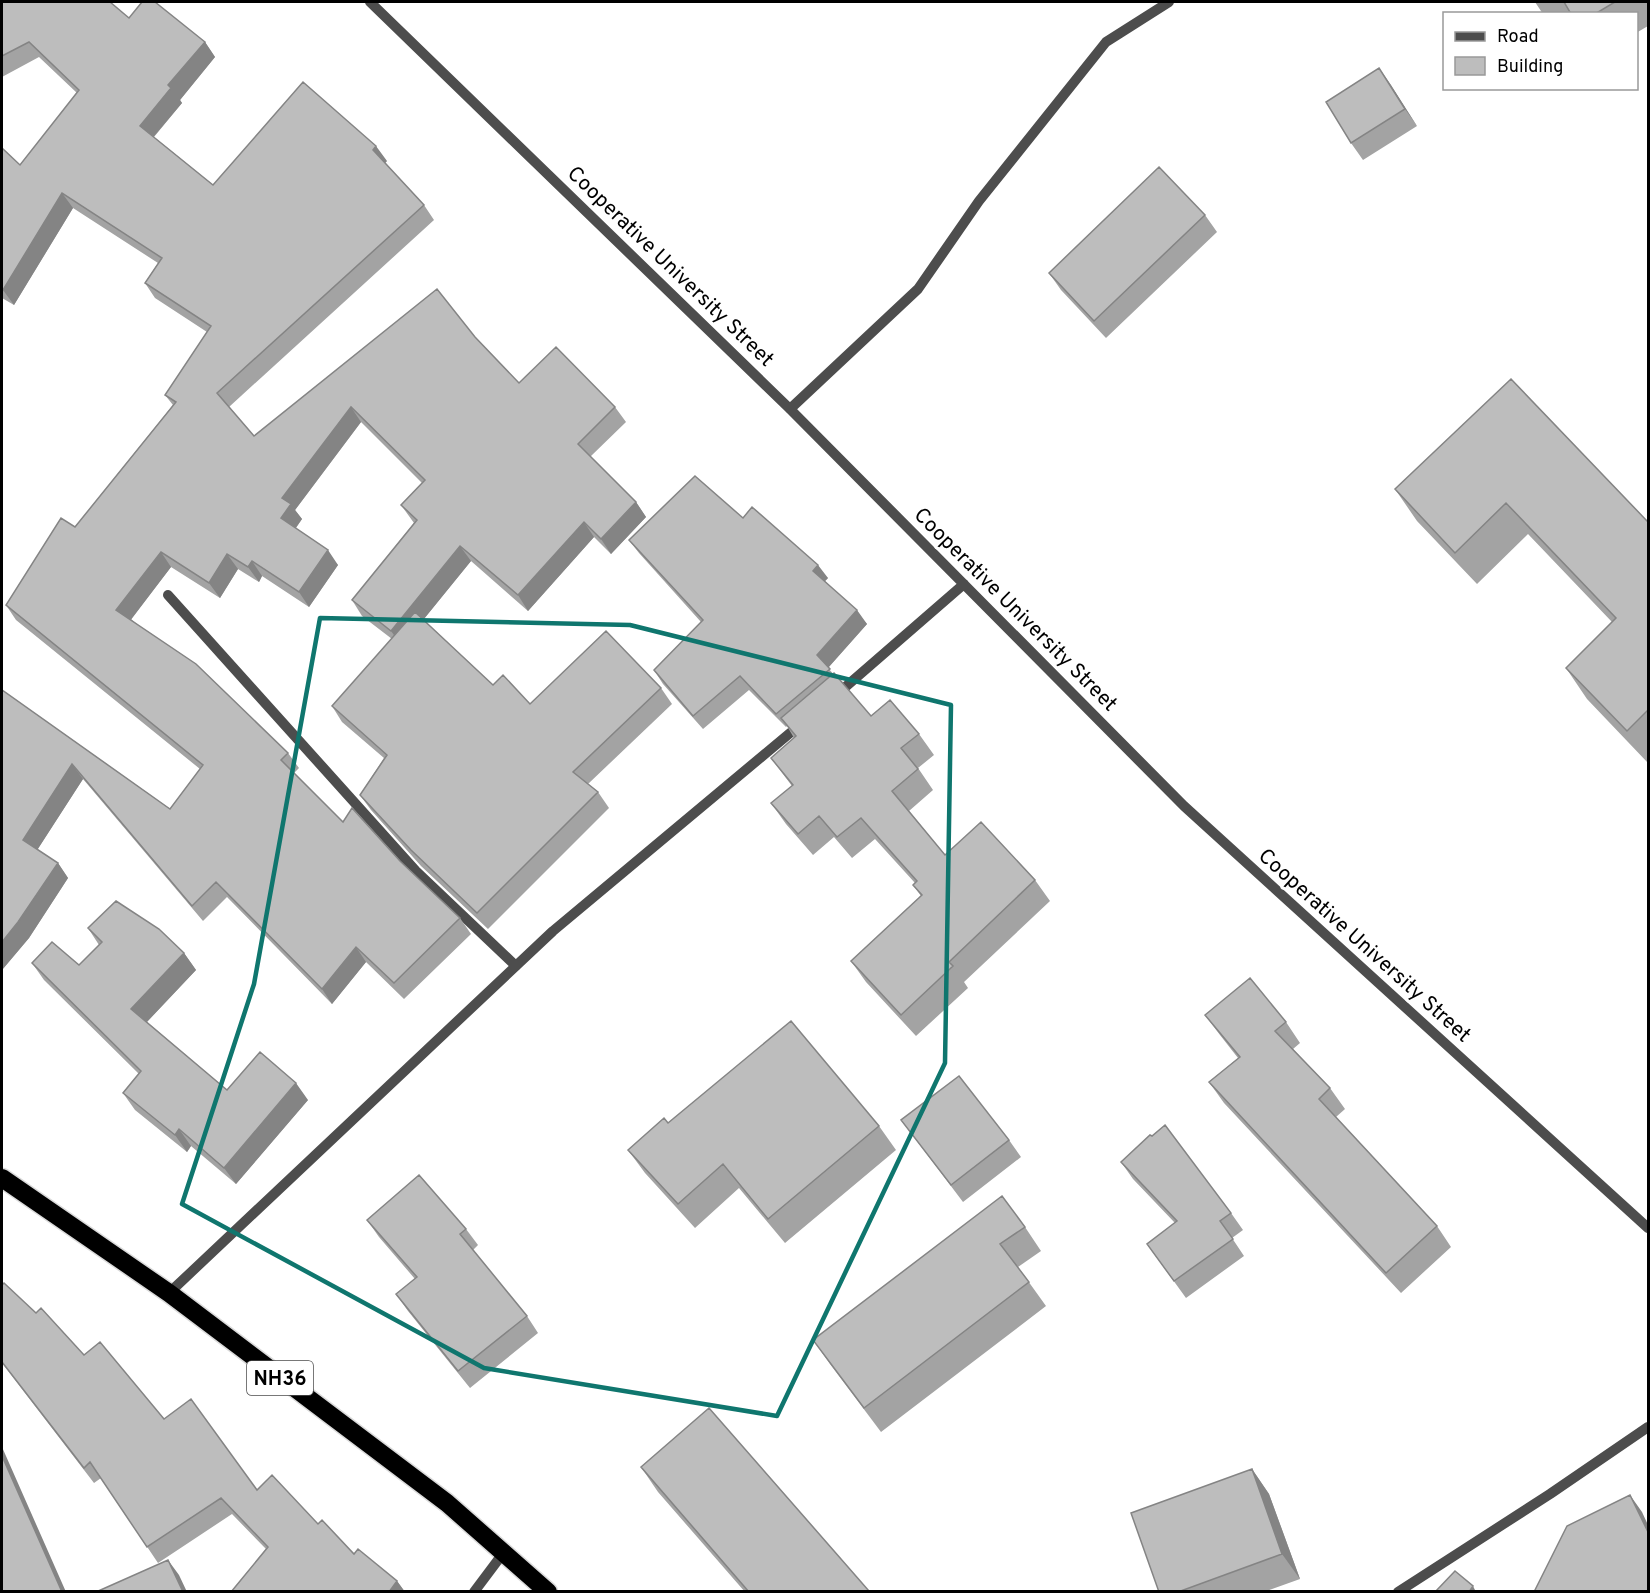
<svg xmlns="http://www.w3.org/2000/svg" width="1650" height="1593" font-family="Overpass,sans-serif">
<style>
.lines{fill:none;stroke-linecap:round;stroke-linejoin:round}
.highway-casing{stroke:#dbdbdb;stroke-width:21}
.minor{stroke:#4d4d4d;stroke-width:10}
.highway{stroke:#000;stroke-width:18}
.wall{fill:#a3a3a3}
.shaded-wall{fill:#848484}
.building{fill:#bdbdbd;stroke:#848484;stroke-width:1.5}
.marked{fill:none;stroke:#0f766e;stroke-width:4.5;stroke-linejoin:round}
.labels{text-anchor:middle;stroke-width:6;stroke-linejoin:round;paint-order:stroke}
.shield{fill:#fff;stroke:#4c4c4c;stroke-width:1.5}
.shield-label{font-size:20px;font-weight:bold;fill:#000}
.street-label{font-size:21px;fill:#000;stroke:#fff}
</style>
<rect width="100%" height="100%" fill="#fff"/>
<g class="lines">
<defs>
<path id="highway" d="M 2,1178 L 169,1293 L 447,1503 L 548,1592"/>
</defs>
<!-- highway casing -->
<use href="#highway" class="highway-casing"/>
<!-- minor -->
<path class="minor" d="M 370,2 L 790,409 L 1184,806 L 1648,1228
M 790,409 L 918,289 L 979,201 L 1106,42 L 1169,2
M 168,595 L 416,871 L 516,966
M 835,696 L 964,584
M 169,1293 L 553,931 L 802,723
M 474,1592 L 504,1552
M 1398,1592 L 1550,1494 L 1648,1427"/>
<!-- highway -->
<use href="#highway" class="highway"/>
</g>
<!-- wall -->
<path class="wall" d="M 2,2 L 129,18 L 205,42 L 215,57 L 180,100 L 182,103 L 154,137 L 213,185 L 387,161 L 385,163 L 424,205 L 434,220 L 229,407 L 254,436 L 475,337 L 519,383 L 615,407 L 626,422 L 590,457 L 636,502 L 646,517 L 611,554 L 594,537 L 528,611 L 471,561 L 423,620 L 493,685 L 530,704 L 661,688 L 672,704 L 588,784 L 598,792 L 609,808 L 488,929 L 421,866 L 371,810 L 360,795 L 384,758 L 342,722 L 332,706 L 392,639 L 362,616 L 352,600 L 414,523 L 401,505 L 422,483 L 361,422 L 295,510 L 302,519 L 296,528 L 338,565 L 309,607 L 262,576 L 259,582 L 238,569 L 220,598 L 171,567 L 131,619 L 288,753 L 299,768 L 294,773 L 343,822 L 400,861 L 460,918 L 471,934 L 404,999 L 366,962 L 332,1004 L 227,897 L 203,921 L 83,779 L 37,850 L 58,863 L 68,878 L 29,938 L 2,970 L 2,690 L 170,809 L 200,769 L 16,620 L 6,605 L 75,527 L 173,405 L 165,395 L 207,332 L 155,298 L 145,283 L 158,263 L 73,208 L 14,305 L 2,298 L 2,148 L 20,165 L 77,93 L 39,57 L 2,77 Z
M 1535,2 L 1648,2 L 1648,26 L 1636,33 L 1636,14 L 1543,14 Z
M 1379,68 L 1417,126 L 1363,160 L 1351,143 Z
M 1205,215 L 1217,232 L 1106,338 L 1061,290 L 1049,273 Z
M 1511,379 L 1648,522 L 1648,763 L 1587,699 L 1566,668 L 1612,622 L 1528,534 L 1477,584 L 1417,521 L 1395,489 Z
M 743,518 L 828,578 L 825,581 L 867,624 L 828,668 L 871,716 L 919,734 L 934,755 L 918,768 L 933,790 L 909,811 L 945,855 L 1035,880 L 1050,901 L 964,982 L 968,988 L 916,1036 L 866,982 L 851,961 L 921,896 L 913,885 L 915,883 L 875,839 L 852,858 L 834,837 L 813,855 L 786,824 L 771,803 L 792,786 L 771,758 L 794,738 L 787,726 L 786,727 L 749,690 L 703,729 L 663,684 L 654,670 L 701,622 L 639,553 L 629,540 Z
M 88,928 L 184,953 L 196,970 L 147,1022 L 227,1090 L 308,1100 L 236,1184 L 191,1146 L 187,1152 L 135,1110 L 123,1093 L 139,1074 L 44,980 L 32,963 L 79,965 L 99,945 Z
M 1205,1015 L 1286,1022 L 1300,1043 L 1293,1049 L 1330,1088 L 1345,1109 L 1336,1117 L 1437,1226 L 1451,1247 L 1401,1293 L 1224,1103 L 1209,1082 L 1238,1058 L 1220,1035 Z
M 901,1120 L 1009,1140 L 1021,1157 L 963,1202 Z
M 668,1123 L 879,1126 L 896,1150 L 785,1243 L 739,1188 L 695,1228 L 645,1173 L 628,1150 Z
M 1121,1162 L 1231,1213 L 1243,1230 L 1232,1238 L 1244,1256 L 1186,1298 L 1147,1244 L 1175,1223 L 1133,1179 Z
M 367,1220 L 466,1229 L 478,1245 L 473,1250 L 527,1316 L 538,1333 L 470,1388 L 408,1311 L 396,1294 L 415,1279 L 379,1237 Z
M 1025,1227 L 1041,1251 L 1018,1267 L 1046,1306 L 881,1432 L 830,1364 L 813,1340 Z
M 2,1285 L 84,1355 L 164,1419 L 257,1490 L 318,1524 L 354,1554 L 397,1581 L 405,1592 L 231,1592 L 266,1549 L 232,1514 L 158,1563 L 101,1478 L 94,1483 L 2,1363 Z
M 641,1467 L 869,1592 L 745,1592 L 658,1492 Z
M 1252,1469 L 1269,1494 L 1300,1579 L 1264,1592 L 1159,1592 Z"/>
<!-- shaded-wall -->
<path class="shaded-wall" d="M 205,42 L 215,57 L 180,100 L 182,103 L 150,141 L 140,126 L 168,85 Z
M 1379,68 L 1391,85 L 1417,126 L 1405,109 Z
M 376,146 L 387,161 L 383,165 L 373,150 Z
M 62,193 L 73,208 L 14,305 L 3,290 Z
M 351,407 L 361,422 L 295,510 L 302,519 L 292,533 L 281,518 L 282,498 Z
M 636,502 L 646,517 L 611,554 L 601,539 Z
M 584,522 L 594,537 L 528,611 L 518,595 Z
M 460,546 L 471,561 L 402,646 L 391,631 Z
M 328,550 L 338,565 L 309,607 L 299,592 Z
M 161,552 L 171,567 L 127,625 L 116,610 Z
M 227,554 L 238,569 L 220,598 L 209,583 Z
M 252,561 L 262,576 L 259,582 L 248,567 Z
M 818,565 L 828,578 L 822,584 L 813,571 Z
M 857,610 L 867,624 L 827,669 L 817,655 Z
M 72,764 L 83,779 L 34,855 L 23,840 Z
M 58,863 L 68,878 L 29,938 L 2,970 L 2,942 Z
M 356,947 L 366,962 L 332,1004 L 322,989 Z
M 184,953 L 196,970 L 143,1026 L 131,1009 Z
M 296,1083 L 308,1100 L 236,1184 L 224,1168 Z
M 179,1129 L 191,1146 L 187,1152 L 175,1135 Z
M 2,1447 L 66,1592 L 62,1592 L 2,1456 Z
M 1252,1469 L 1269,1494 L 1300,1579 L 1282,1554 Z
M 1630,1495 L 1642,1512 L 1648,1525 L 1648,1532 Z
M 168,1560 L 179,1575 L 187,1592 L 183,1592 Z
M 397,1581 L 405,1592 L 389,1592 Z
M 1473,1586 L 1476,1592 L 1469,1592 Z"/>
<!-- building -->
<path class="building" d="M 2,2 L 110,2 L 129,18 L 142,2 L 155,2 L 205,42 L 168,85 L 171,88 L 140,126 L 213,185 L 303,82 L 376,146 L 373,150 L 424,205 L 217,393 L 254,436 L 437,289 L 475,337 L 519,383 L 556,347 L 615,407 L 578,444 L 636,502 L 601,539 L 584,522 L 518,595 L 460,546 L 391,631 L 352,600 L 417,520 L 401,505 L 425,480 L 351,407 L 282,498 L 291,504 L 281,518 L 328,550 L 299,592 L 252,561 L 248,567 L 227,554 L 209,583 L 161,552 L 116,610 L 196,664 L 288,753 L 281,760 L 343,822 L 352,808 L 400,861 L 460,918 L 394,983 L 356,947 L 322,989 L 216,882 L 192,906 L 72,764 L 23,840 L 58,863 L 18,922 L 2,942 L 2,690 L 170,809 L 203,765 L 6,605 L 61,518 L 75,527 L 176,402 L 165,395 L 211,326 L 145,283 L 162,258 L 62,193 L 3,290 L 2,289 L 2,148 L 20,165 L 79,90 L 29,42 L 2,56 Z
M 1564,2 L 1615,2 L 1595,14 L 1571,14 Z
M 1379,68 L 1405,109 L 1351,143 L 1326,102 Z
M 1159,167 L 1205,215 L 1094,321 L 1049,273 Z
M 1511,379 L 1648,522 L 1648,710 L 1627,731 L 1566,668 L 1616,618 L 1506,503 L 1455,553 L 1395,489 Z
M 695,476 L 743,518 L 752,507 L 818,565 L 813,571 L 857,610 L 817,655 L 830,669 L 776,714 L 740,676 L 693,716 L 654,670 L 703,620 L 629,540 Z
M 415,612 L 493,685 L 503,675 L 530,704 L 606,631 L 661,688 L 573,772 L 598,792 L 477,913 L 411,850 L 360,795 L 387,755 L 332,706 Z
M 834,673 L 871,716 L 890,700 L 919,734 L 901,748 L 918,769 L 892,791 L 945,855 L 981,822 L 1035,880 L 949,962 L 953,966 L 901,1015 L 851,961 L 922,895 L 913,885 L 917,881 L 861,818 L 837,837 L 819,816 L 798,834 L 771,803 L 793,785 L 771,758 L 796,736 L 781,718 Z
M 116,901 L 159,929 L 184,953 L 131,1009 L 227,1090 L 260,1052 L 296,1083 L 224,1168 L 179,1129 L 175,1135 L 123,1093 L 141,1071 L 32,963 L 52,942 L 79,965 L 102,942 L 88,928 Z
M 1250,978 L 1286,1022 L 1275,1031 L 1330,1088 L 1319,1099 L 1437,1226 L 1386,1273 L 1209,1082 L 1240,1057 L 1205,1015 Z
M 791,1021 L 879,1126 L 768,1219 L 723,1164 L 678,1204 L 628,1150 L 664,1118 L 668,1123 Z
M 959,1076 L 1009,1140 L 951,1185 L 901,1120 Z
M 1165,1125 L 1231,1213 L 1220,1221 L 1233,1239 L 1174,1281 L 1147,1244 L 1177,1221 L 1121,1162 L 1150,1135 L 1152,1136 Z
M 419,1175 L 466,1229 L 460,1234 L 527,1316 L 458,1371 L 396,1294 L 417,1277 L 367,1220 Z
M 1002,1196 L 1025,1227 L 1000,1244 L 1029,1282 L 864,1408 L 813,1340 Z
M 4,1283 L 36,1313 L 41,1308 L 84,1355 L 100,1342 L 164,1419 L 191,1399 L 257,1490 L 272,1475 L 318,1524 L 322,1520 L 354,1554 L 358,1549 L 397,1581 L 389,1592 L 231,1592 L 268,1547 L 221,1498 L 147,1547 L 90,1462 L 84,1468 L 2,1362 L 2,1285 Z
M 709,1408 L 869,1591 L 869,1592 L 749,1592 L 641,1467 Z
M 2,1456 L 62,1592 L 2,1592 Z
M 1252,1469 L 1282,1554 L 1178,1592 L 1159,1592 L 1131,1513 Z
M 1630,1495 L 1648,1532 L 1648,1592 L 1534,1592 L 1567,1526 Z
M 168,1560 L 183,1592 L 96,1592 Z
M 1455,1571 L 1473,1586 L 1469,1592 L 1435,1592 Z"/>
<!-- marked area -->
<path class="marked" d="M 320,618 L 630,625 L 951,705 L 945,1063 L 777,1416 L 484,1368 L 182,1204 L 254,984 Z"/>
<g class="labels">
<!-- shield labels -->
<rect class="shield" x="247" y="1361" width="66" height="34" rx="4.5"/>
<g class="shield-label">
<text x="280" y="1385">NH36</text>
</g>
<!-- street labels -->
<g class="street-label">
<text transform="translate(671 266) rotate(44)" y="7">Cooperative University Street</text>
<text transform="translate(1016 609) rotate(45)" y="7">Cooperative University Street</text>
<text transform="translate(1365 945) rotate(42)" y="7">Cooperative University Street</text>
</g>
</g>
<!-- border -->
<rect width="1650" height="1593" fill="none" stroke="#000000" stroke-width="6"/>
<!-- legend -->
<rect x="1443" y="12" width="195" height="78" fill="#ffffff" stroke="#999999" stroke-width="1.5"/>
<rect x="1455" y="32" width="30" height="9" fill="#4d4d4d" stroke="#999999" stroke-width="1.5"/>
<text x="1497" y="42" font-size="18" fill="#000000">Road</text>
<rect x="1455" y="57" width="30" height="18" fill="#bdbdbd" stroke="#999999" stroke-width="1.5"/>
<text x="1497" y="72" font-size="18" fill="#000000">Building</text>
</svg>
